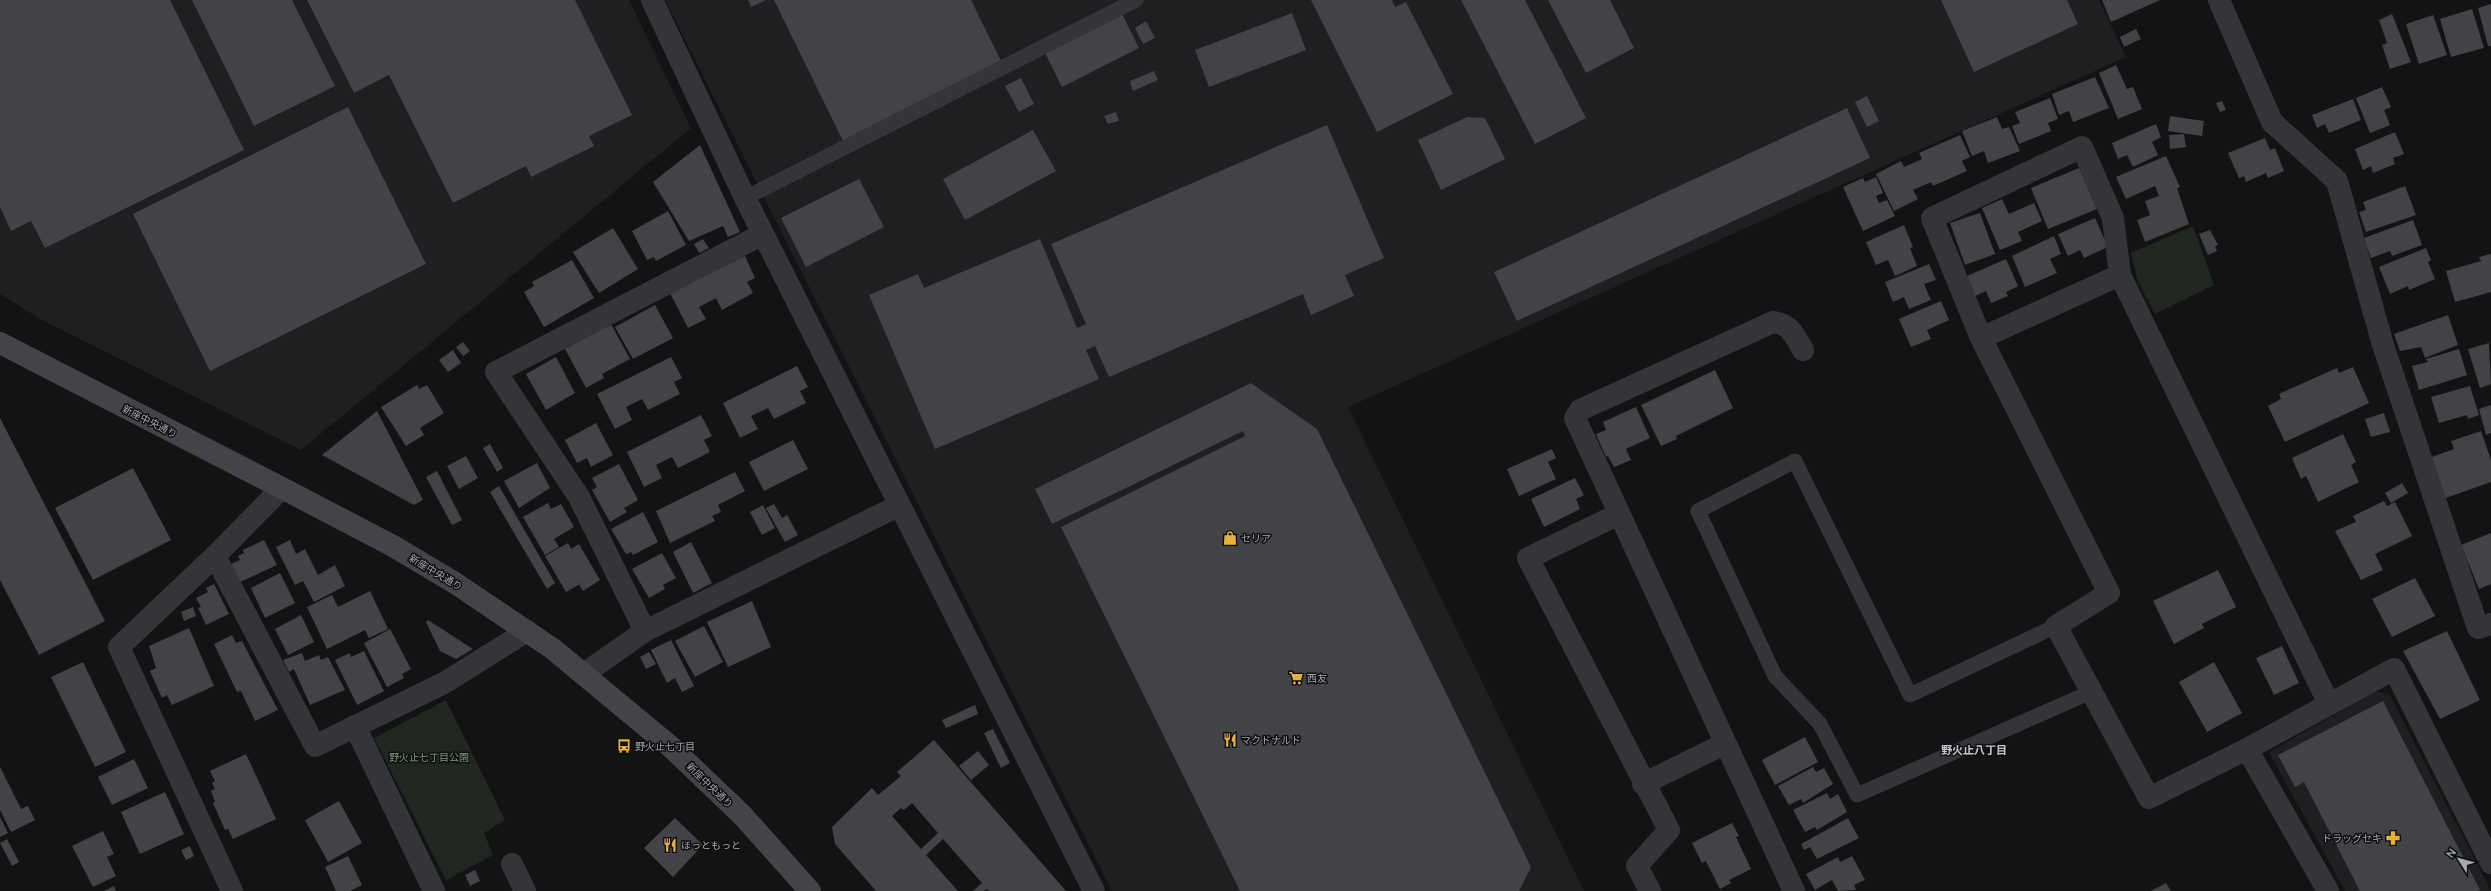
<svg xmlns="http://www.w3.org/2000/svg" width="2491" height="891" font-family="'Nunito Sans','Noto Sans JP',sans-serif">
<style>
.built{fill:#1f1f21}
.green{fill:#1f2720}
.building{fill:#424347;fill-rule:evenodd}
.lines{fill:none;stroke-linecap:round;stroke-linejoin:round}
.lane{stroke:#343539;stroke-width:15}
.street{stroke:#343539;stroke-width:22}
.secondary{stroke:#424449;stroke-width:22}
.labels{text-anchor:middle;stroke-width:3;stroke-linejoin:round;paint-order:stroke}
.street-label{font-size:10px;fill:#a5a9b4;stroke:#0e0e0f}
.poi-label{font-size:10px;fill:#a5a9b4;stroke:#0e0e0f;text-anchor:start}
.park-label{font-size:10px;fill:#7d9e80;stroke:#0e0e0f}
.neighbourhood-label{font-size:11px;font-weight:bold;fill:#c6c8d0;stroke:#0e0e0f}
</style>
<rect width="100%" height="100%" fill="#131314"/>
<!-- built -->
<path class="built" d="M 0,0 L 629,0 L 691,128 L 301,450 L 40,319 L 0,294 Z
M 665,0 L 2099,0 L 2126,57 L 1348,407 L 1584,891 L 1112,891 Z
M 2376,691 L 2390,695 L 2491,891 L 2345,891 L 2269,752 Z"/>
<!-- green -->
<path class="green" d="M 2193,226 L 2214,285 L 2155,314 L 2138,282 L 2131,253 Z
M 446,700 L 505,820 L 484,833 L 493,855 L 446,880 L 374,738 Z"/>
<!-- building -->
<path class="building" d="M 0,0 L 170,0 L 244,150 L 45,248 L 31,221 L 11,231 L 0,207 Z
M 192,0 L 292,0 L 335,86 L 254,126 Z
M 307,0 L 575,0 L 632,115 L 589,136 L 594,146 L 531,177 L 526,166 L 453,203 L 389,75 L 354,93 Z
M 748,0 L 766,0 L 751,7 Z
M 774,0 L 971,0 L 1002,63 L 843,141 Z
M 1311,0 L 1392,0 L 1395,7 L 1406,2 L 1453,94 L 1377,132 Z
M 1461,0 L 1525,0 L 1586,118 L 1535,144 Z
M 1548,0 L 1610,0 L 1634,48 L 1586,73 Z
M 1941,0 L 2067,0 L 2078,24 L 1974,72 Z
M 2102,0 L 2160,0 L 2111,22 Z
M 2491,4 L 2491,46 L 2488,46 L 2478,8 Z
M 2472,9 L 2484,48 L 2451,57 L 2440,19 Z
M 1292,13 L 1306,50 L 1209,87 L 1195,50 Z
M 1122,14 L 1139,48 L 1062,87 L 1045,53 Z
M 2392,14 L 2411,62 L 2390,69 L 2382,45 L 2387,43 L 2379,20 Z
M 2433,15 L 2447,55 L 2419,64 L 2406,24 Z
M 1146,21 L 1155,38 L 1143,44 L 1135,28 Z
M 2136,29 L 2141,39 L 2124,47 L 2120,37 Z
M 2116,65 L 2127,89 L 2133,87 L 2142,109 L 2118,119 L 2099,73 Z
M 1154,71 L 1158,80 L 1133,91 L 1130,81 Z
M 2095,77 L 2109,108 L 2073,122 L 2069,111 L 2059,115 L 2052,94 Z
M 1021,78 L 1034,104 L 1019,112 L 1005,86 Z
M 2382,87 L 2391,107 L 2384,110 L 2390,125 L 2370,133 L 2356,98 Z
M 1867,96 L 1879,121 L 1867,127 L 1855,102 Z
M 2050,98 L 2058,119 L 2048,123 L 2051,131 L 2019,144 L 2012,126 L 2020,123 L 2015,112 Z
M 2353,99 L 2361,120 L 2329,133 L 2325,124 L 2317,128 L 2312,115 Z
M 2222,101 L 2226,110 L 2220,112 L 2216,103 Z
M 348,107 L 426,264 L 210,371 L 133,214 Z
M 1847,108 L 1870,158 L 1517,321 L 1494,272 Z
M 1116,112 L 1119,121 L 1108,124 L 1104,116 Z
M 2170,116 L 2204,121 L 2202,136 L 2168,131 Z
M 1467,117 L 1485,118 L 1505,159 L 1441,190 L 1418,140 Z
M 1997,117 L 2002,129 L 2009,127 L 2020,151 L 1988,163 L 1984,151 L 1972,156 L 1962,131 Z
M 2156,124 L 2161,137 L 2152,142 L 2158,155 L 2133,167 L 2127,155 L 2118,159 L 2112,143 Z
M 1327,125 L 1384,258 L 1345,275 L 1354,296 L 1311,315 L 1303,294 L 1109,377 L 1095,346 L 1086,350 L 1099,379 L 935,449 L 869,295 L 918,274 L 924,288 L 1040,239 L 1077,328 L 1086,324 L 1051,244 Z
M 1033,130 L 1056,171 L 965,220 L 943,179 Z
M 2395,132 L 2404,154 L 2393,158 L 2395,164 L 2373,173 L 2371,166 L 2363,170 L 2355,149 Z
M 2184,134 L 2186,147 L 2170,149 L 2169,135 Z
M 1960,135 L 1970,157 L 1962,161 L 1967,171 L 1933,186 L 1931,182 L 1913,190 L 1918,199 L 1894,211 L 1876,174 L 1901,161 L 1904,167 L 1922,159 L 1919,153 Z
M 2265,138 L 2270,150 L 2275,148 L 2284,171 L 2268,178 L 2266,173 L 2246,182 L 2244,176 L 2239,178 L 2228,153 Z
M 700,145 L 740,232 L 728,237 L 723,226 L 689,241 L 653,182 Z
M 2166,156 L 2180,187 L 2177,188 L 2189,224 L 2145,242 L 2137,220 L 2150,215 L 2145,201 L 2159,196 L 2155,186 L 2126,199 L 2116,177 Z
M 2079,168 L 2097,209 L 2048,229 L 2031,188 Z
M 1876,177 L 1883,193 L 1876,196 L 1879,203 L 1887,200 L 1895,216 L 1863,231 L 1843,187 L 1863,178 L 1865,182 Z
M 859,179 L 884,227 L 806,267 L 781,218 Z
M 2405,186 L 2416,215 L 2366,232 L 2359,212 L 2366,210 L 2363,202 Z
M 2002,199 L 2009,214 L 2034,203 L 2042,221 L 2018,232 L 2022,241 L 2000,250 L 1982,208 Z
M 668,211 L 686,245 L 656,261 L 654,257 L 647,260 L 632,231 Z
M 1980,213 L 1995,254 L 1965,265 L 1950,223 Z
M 2095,218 L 2108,247 L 2084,258 L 2080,250 L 2068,256 L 2058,234 Z
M 2413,220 L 2422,245 L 2392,256 L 2390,251 L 2371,258 L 2364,238 Z
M 1904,225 L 1913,247 L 1910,248 L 1917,266 L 1895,276 L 1888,260 L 1876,265 L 1866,242 Z
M 613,228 L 638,269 L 599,293 L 573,252 Z
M 2210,230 L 2218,245 L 2215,246 L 2217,251 L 2208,255 L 2199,234 Z
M 2054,236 L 2061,254 L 2050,259 L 2057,273 L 2025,287 L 2012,256 Z
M 703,239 L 709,248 L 699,253 L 694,244 Z
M 2426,248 L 2431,260 L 2428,262 L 2435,279 L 2409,290 L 2408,286 L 2390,294 L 2379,267 Z
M 2491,254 L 2491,292 L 2455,302 L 2446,271 L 2481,261 L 2479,257 Z
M 745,256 L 755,278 L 747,282 L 753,293 L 722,310 L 716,298 L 699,307 L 706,319 L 688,328 L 670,293 Z
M 2006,259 L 2018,286 L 2006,292 L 2008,296 L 1991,303 L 1986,291 L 1975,296 L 1967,276 Z
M 572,260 L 594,298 L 544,327 L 524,292 L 534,286 L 532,282 Z
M 1929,264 L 1936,280 L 1924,284 L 1931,300 L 1909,309 L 1904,297 L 1893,302 L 1885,282 Z
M 1941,301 L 1949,320 L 1927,330 L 1931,339 L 1911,347 L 1899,319 Z
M 655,305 L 673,338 L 633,359 L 615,327 Z
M 2448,315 L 2458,345 L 2425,358 L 2421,347 L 2400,351 L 2394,334 Z
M 611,324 L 630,359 L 602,374 L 604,378 L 586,388 L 565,349 Z
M 463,342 L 470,351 L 463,356 L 456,347 Z
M 2489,343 L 2491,384 L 2480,388 L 2468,349 Z
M 2459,349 L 2467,375 L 2419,390 L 2412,366 L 2428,362 L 2426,359 Z
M 453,350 L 461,363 L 448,372 L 439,360 Z
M 556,357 L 575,393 L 546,410 L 526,374 Z
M 671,357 L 682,378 L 674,382 L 680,394 L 648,410 L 642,399 L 626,407 L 632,420 L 615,429 L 597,394 Z
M 797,366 L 808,387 L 800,391 L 806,403 L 774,419 L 768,408 L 751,416 L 758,429 L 740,438 L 723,403 Z
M 2353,367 L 2369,403 L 2285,442 L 2268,406 L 2281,399 L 2279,394 L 2337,368 L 2339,373 Z
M 1715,370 L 1733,408 L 1676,436 L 1677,439 L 1661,446 L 1641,405 Z
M 1251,383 L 1317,429 L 1531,867 L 1519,891 L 1240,891 L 1061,527 L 1245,436 L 1243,431 L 1052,524 L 1035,489 Z
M 417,385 L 419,389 L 427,385 L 444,413 L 420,428 L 424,435 L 406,446 L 381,407 Z
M 2470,386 L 2479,415 L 2468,419 L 2467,415 L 2439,423 L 2431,397 Z
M 2491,405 L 2491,433 L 2486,435 L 2479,409 Z
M 1636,407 L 1650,438 L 1626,449 L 1631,460 L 1614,467 L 1608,456 L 1606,457 L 1596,434 L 1606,430 L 1603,422 Z
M 377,411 L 423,500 L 414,505 L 322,455 Z
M 2384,413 L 2390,432 L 2371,437 L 2365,419 Z
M 701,415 L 712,436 L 704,440 L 710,452 L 678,468 L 672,457 L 656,465 L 662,478 L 644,487 L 627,452 Z
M 0,418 L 105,621 L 39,655 L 0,580 Z
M 596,423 L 613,455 L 591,467 L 587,458 L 577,463 L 565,440 Z
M 2481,431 L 2491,460 L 2491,482 L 2443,499 L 2429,458 L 2454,449 L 2451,441 Z
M 2343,434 L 2356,462 L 2351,465 L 2359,482 L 2318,502 L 2306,476 L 2301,479 L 2292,458 Z
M 793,440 L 808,469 L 764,491 L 749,462 Z
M 490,444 L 503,468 L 497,472 L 483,448 Z
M 1552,449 L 1556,458 L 1548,462 L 1556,479 L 1519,496 L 1507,469 Z
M 466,456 L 478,478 L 459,489 L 447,466 Z
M 537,463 L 550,488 L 519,508 L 504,481 Z
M 619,464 L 638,500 L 624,508 L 627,512 L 610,522 L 592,490 L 597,487 L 592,478 Z
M 133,468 L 171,540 L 93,580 L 55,508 Z
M 437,471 L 462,520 L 452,525 L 426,477 Z
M 735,472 L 745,491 L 718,505 L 721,512 L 712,516 L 715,521 L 670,543 L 656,511 Z
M 1575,478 L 1584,495 L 1576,499 L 1580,509 L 1544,527 L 1531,499 Z
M 2402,483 L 2408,493 L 2391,503 L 2385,493 Z
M 499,486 L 555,583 L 547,589 L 490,492 Z
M 2384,501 L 2387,506 L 2395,502 L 2412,536 L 2375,554 L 2383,570 L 2361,580 L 2335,531 L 2356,522 L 2353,516 Z
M 548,503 L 551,509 L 561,504 L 574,527 L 554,539 L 559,547 L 545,555 L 523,517 Z
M 774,504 L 782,518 L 787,515 L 798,535 L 785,542 L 766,508 Z
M 763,505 L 775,528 L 762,535 L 750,512 Z
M 643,512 L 658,542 L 633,555 L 631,552 L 626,554 L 611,529 Z
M 2491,533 L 2491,584 L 2479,589 L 2461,545 Z
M 264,540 L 277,565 L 238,583 L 229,565 L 240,560 L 238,556 L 244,553 L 243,550 Z
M 290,540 L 296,554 L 305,549 L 318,575 L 335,565 L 345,586 L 314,602 L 303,581 L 295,585 L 276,547 Z
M 691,542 L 712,583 L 693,593 L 673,552 Z
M 568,543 L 571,549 L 579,544 L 600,580 L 583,591 L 579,585 L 589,579 L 566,592 L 545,556 Z
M 662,553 L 676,578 L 663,585 L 665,589 L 649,598 L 632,569 Z
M 2218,570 L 2236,607 L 2202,624 L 2204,628 L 2174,644 L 2153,601 Z
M 280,573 L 295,603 L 265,618 L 251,588 Z
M 2415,578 L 2435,616 L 2392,637 L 2372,599 Z
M 214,584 L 229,614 L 206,625 L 198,608 L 201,607 L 196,598 L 208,592 L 206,588 Z
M 370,591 L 388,629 L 369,638 L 365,630 L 327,649 L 307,607 L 332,595 L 338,607 Z
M 752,601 L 771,647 L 728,667 L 707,622 Z
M 193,607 L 196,616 L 184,621 L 181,612 Z
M 301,615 L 314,642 L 288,655 L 275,629 Z
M 428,620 L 473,649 L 456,659 L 440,651 L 426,622 Z
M 704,626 L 723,662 L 695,677 L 675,641 Z
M 189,628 L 214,686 L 172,705 L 167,695 L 162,698 L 150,671 L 156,668 L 149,646 Z
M 390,629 L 411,669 L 402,674 L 404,678 L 387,687 L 364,643 Z
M 2447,631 L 2480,700 L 2440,719 L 2403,651 Z
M 232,635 L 236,643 L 242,641 L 278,710 L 255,721 L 241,691 L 237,692 L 214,644 Z
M 671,640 L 694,686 L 682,692 L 675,678 L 667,683 L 651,650 Z
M 2282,646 L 2299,683 L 2274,695 L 2256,658 Z
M 364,651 L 384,691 L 357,705 L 335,660 L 350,653 L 351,657 Z
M 649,652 L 656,664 L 646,669 L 640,657 Z
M 302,653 L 305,661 L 319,655 L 321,660 L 328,657 L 345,690 L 310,705 L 294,669 L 289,672 L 283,660 Z
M 83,662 L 126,752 L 95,767 L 51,677 Z
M 2214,662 L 2242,713 L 2207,732 L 2179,682 Z
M 2383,701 L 2480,890 L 2477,891 L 2360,891 L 2304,782 L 2295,787 L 2278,755 Z
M 975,705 L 978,714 L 946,728 L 942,720 Z
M 993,729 L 1010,763 L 1001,768 L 984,733 Z
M 1805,737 L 1818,762 L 1775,785 L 1762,760 Z
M 934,740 L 941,748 L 1066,891 L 989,891 L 987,889 L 984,891 L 973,891 L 982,883 L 943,839 L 926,855 L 958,891 L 876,891 L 835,844 L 832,827 L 872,788 L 878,795 L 901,776 L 897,772 ZM 912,803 L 938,833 L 921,849 L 892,816 L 901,808 L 904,810 Z
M 978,751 L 989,765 L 971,780 L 959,766 Z
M 246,754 L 276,819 L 233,839 L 228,829 L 225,830 L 213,803 L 215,802 L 211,791 L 215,789 L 212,783 L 215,781 L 210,771 Z
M 134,759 L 148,788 L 112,805 L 98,777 Z
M 0,767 L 21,809 L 28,806 L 35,820 L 11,832 L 0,810 Z
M 1813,767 L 1816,772 L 1824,768 L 1833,784 L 1803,803 L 1801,799 L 1789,805 L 1778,786 Z
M 165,792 L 184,834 L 140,854 L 121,812 Z
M 1827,793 L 1830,799 L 1838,794 L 1847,812 L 1817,830 L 1815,827 L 1805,832 L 1793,810 Z
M 339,801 L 362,843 L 328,862 L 305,820 Z
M 0,817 L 8,833 L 0,837 Z
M 675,818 L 703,845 L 673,877 L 644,848 Z
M 1848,818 L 1859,838 L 1817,859 L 1810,847 L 1804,850 L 1801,844 Z
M 1732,823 L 1739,836 L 1736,837 L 1751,869 L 1729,880 L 1731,883 L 1720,889 L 1706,861 L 1702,863 L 1692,843 Z
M 103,831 L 114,854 L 107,857 L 116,876 L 93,887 L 72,846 Z
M 7,839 L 19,862 L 12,866 L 0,843 Z
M 190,846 L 194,856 L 186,860 L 181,850 Z
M 348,856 L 362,885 L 350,891 L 336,891 L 325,867 Z
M 1852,856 L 1865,880 L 1854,885 L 1856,890 L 1838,891 L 1832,880 L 1815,890 L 1806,874 L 1838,857 L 1840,862 Z
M 475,870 L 480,881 L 470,886 L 465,875 Z
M 2166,883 L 2171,891 L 2151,891 Z
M 114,886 L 116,891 L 104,891 Z"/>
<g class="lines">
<!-- lane -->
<path class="lane" d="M 745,198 L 1136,0
M 2056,626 L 1910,695 L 1795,461 L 1698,511 L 1775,676 L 1820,724 L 1857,795 L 2091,692"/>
<!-- street -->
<path class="street" d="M 652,0 L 745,198 L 1094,891
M 2219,0 L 2272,122 L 2337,181 L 2383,345 L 2478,628 L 2491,624
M 1981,338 L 2120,275
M 1619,514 L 1528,558 L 1669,830 L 1637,866 L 1650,891
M 215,556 L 315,746 L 444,683 L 527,631
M 645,631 L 579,497 L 496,372 L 763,234
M 585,673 L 645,631 L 898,506
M 2329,704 L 2120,275 L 2113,218 L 2082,147 L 1932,218 L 1981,338 L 2109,593 L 2056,626 L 2149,798 L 2247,749 L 2394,669 L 2491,863
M 355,726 L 434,891
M 2247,749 L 2328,891
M 1643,784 L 1724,744
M 512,864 L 525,891
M 232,891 L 119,647 L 215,556 L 282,488
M 1794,891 L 1575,418 L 1580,410 L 1773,322 C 1791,324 1794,335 1803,350"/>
<!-- secondary -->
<path class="secondary" d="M 0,343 L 282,488 L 393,546 L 455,583 L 553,649 L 671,747 L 743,816 L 810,891"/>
</g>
<!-- icons -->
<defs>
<symbol id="shop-bare" viewBox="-9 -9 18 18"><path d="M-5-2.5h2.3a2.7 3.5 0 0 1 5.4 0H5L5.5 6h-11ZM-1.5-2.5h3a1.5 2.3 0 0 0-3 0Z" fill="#e7b239" stroke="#0e0e0f" stroke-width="2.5" paint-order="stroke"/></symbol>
<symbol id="supermarket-bare" viewBox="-9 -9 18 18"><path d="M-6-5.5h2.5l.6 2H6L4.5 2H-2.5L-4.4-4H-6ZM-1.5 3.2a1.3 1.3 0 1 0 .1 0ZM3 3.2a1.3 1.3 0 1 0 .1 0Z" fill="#e7b239" stroke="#0e0e0f" stroke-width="2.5" paint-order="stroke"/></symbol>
<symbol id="restaurant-bare" viewBox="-9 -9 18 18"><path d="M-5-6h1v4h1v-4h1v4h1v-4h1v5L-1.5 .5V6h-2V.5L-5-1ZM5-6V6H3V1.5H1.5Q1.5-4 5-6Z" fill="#e7b239" stroke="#0e0e0f" stroke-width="2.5" paint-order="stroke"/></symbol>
<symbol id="bus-bare" viewBox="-9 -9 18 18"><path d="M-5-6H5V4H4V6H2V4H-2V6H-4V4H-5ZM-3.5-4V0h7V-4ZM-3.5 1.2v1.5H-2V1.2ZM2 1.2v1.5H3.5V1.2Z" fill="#e7b239" stroke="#0e0e0f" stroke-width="2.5" paint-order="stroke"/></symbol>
<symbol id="pharmacy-bare" viewBox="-9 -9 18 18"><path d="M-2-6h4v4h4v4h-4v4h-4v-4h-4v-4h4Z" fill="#e7b239" stroke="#0e0e0f" stroke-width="2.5" paint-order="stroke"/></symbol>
</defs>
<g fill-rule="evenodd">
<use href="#shop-bare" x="1220" y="528" width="20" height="20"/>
<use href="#supermarket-bare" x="1286" y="668" width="20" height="20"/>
<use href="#restaurant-bare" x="1220" y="730" width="20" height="20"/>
<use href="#bus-bare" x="614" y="736" width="20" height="20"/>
<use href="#pharmacy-bare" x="2383" y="828" width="20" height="20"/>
<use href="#restaurant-bare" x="660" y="835" width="20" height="20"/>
</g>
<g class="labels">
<!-- street labels -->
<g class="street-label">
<text transform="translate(150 421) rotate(27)" y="4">新座中央通り</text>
<text transform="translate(436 572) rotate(31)" y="4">新座中央通り</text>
<text transform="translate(710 785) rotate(44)" y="4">新座中央通り</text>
</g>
<!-- poi labels -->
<g class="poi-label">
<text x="1241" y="542">セリア</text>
<text x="1307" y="682">西友</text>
<text x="1241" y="744">マクドナルド</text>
<text x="635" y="750">野火止七丁目</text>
<text x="2382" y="842" text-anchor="end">ドラッグセキ</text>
<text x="681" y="849">ほっともっと</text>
</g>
<!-- park labels -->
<g class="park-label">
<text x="429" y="761">野火止七丁目公園</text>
</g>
<!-- neighbourhood labels -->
<g class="neighbourhood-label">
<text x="1974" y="754">野火止八丁目</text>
</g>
</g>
<!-- north arrow -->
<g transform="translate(2459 859) rotate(307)" stroke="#0e0e0f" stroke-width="3" paint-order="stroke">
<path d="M0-3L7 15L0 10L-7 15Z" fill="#a5a9b4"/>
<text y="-6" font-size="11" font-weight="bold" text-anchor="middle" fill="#a5a9b4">N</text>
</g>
</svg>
